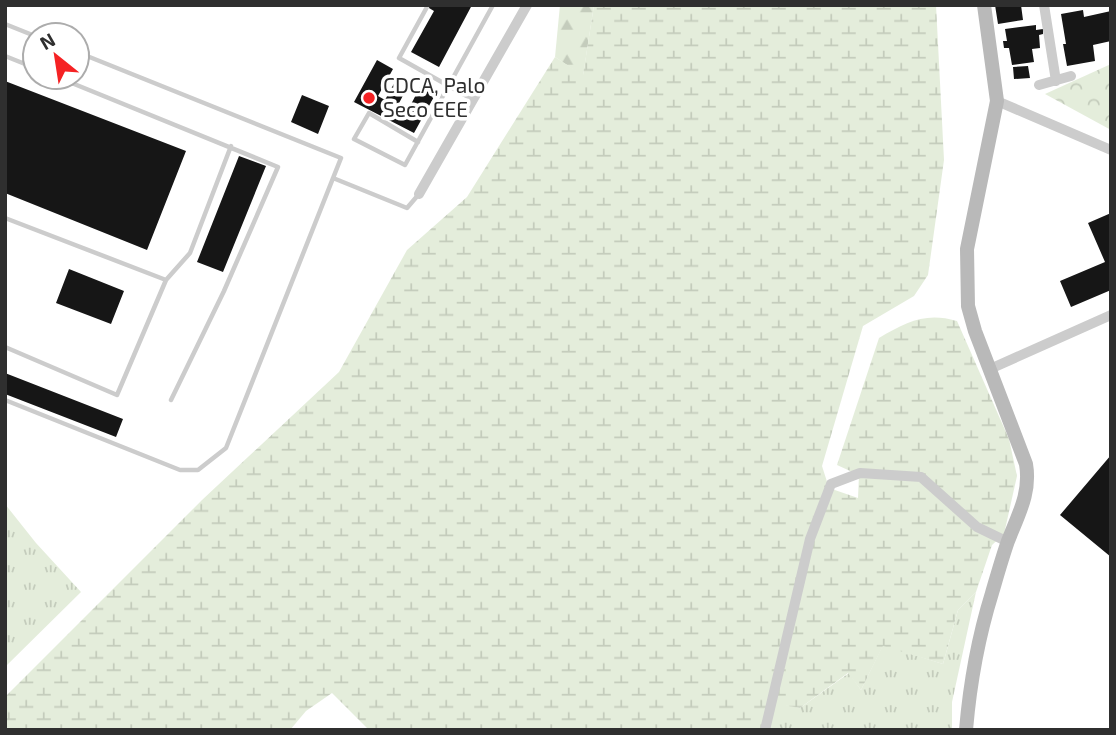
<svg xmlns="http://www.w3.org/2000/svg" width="1116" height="735" font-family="'Exo 2',sans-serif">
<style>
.grass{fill:url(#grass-tufts)}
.forest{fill:url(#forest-firs)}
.wetland{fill:url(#wetland-marsh)}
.park{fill:url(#park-crowns)}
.building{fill:#161616}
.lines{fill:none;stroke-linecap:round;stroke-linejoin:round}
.lane{stroke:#ccc;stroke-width:4.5}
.street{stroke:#ccc;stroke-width:10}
.secondary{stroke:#b9b9b9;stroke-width:14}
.poi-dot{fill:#f52224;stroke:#fff;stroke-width:2.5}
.labels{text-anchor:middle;stroke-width:7;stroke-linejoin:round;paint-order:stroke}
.poi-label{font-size:21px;fill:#2f2f2f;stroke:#fff;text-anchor:start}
</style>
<defs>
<pattern id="grass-tufts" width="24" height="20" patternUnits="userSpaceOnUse" patternTransform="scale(1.75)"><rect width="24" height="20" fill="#e4eddb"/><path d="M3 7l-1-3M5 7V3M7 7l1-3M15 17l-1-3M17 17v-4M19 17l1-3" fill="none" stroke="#c4ccbc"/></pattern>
<pattern id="forest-firs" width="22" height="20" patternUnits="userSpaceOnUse" patternTransform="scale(1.75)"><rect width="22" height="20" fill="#e4eddb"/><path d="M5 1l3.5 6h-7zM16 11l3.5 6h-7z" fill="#c4ccbc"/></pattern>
<pattern id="wetland-marsh" width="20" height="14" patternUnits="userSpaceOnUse" patternTransform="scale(1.75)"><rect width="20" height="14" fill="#e4eddb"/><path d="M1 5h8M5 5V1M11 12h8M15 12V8" fill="none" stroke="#c4ccbc"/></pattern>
<pattern id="park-crowns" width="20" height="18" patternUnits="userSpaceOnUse" patternTransform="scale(1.75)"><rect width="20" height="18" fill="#e4eddb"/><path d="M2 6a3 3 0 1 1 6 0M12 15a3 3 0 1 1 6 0" fill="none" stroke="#c4ccbc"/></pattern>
</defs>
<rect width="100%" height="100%" fill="#fff"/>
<!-- grass -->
<path class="grass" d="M 5,504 L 36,543 L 81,592 L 5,667 Z
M 976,592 L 952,702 L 952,730 L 767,730 L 776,703 L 800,708 L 849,673 L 861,690 L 883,645 L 943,664 L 958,610 Z"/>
<!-- forest -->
<path class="forest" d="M 560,5 L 594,5 L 583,76 L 555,57 Z"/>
<!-- wetland -->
<path class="wetland" d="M 594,5 L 936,5 L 944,160 L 928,275 L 914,296 L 863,326 L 822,466 L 829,488 L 858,498 L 859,475 L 837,465 L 879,338 C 907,322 925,312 957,321 L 1009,439 L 1017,476 L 1004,534 L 992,545 L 976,592 L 958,610 L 943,664 L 883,646 L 861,690 L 848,673 L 800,708 L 776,704 L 767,730 L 369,730 L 332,693 L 306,711 L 290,730 L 5,730 L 5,697 L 202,500 L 339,372 L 407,250 L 467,197 L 555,57 L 583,75 Z"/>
<!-- park -->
<path class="park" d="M 1111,64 L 1111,130 L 1045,94 Z"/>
<!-- building -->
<path class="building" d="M 424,5 L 472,5 L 439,67 L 411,52 L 434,11 Z
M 995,5 L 1021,5 L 1023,20 L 998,24 Z
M 1083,10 L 1084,17 L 1111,11 L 1111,41 L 1093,45 L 1095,61 L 1067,66 L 1063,44 L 1066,44 L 1061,14 Z
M 1036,25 L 1036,30 L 1043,29 L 1043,34 L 1039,35 L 1040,48 L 1032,49 L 1034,62 L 1012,65 L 1009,48 L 1004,48 L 1003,41 L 1007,41 L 1005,29 Z
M 377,60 L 393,69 L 378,96 L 385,100 L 397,78 L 409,84 L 397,107 L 407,112 L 420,87 L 435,95 L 414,133 L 354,102 Z
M 1028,66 L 1030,78 L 1014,79 L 1013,67 Z
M 5,81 L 186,151 L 147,250 L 5,193 Z
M 302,95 L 329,106 L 318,134 L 291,122 Z
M 239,156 L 266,166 L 223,272 L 197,262 Z
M 1111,213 L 1111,290 L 1071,307 L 1060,281 L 1105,262 L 1088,223 Z
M 69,269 L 124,291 L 111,324 L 56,303 Z
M 5,373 L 123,419 L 116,437 L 5,394 Z
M 1111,455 L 1111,557 L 1060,515 Z"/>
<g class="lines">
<!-- lane -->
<path class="lane" d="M 427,7 L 399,58 L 472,99
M 5,24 L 35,36
M 5,56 L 35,68
M 57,77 L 278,167 L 224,291 L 171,400
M 418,142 L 369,113 L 354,139 L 405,165 L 493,5
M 333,178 L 407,208 L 419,194
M 5,218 L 166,280 L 117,395 L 5,347
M 166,280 L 190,253 L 231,146
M 5,400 L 180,470 L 198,470 L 226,448 L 341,158 L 77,52"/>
<!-- street -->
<path class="street" d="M 1044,5 L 1056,81
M 1039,85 L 1071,76
M 997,101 L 1111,150
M 419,194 L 527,5
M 990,369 L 1111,315
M 765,730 L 810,539 L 831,484 L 860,473 L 921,477 L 977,527 L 1008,542"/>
<!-- secondary -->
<path class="secondary" d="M 966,730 C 970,683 978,638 992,593 C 997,576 1002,558 1008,541 C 1018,515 1031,493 1026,464 L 975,331 L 968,306 L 967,249 L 997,101 L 984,5"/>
</g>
<!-- markers -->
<circle class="poi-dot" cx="369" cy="98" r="7"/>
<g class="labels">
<!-- poi labels -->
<g class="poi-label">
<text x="383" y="93">CDCA, Palo<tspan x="383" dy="24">Seco EEE</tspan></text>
</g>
</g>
<!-- border -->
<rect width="1116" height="735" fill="none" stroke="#2f2f2f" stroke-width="14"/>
<!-- north arrow -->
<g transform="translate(56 56) rotate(330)"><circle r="33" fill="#ffffff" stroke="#acacac" stroke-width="2"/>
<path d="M0-5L12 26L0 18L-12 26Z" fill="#f52224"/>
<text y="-10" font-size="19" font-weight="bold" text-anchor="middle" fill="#2f2f2f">N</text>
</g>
</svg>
